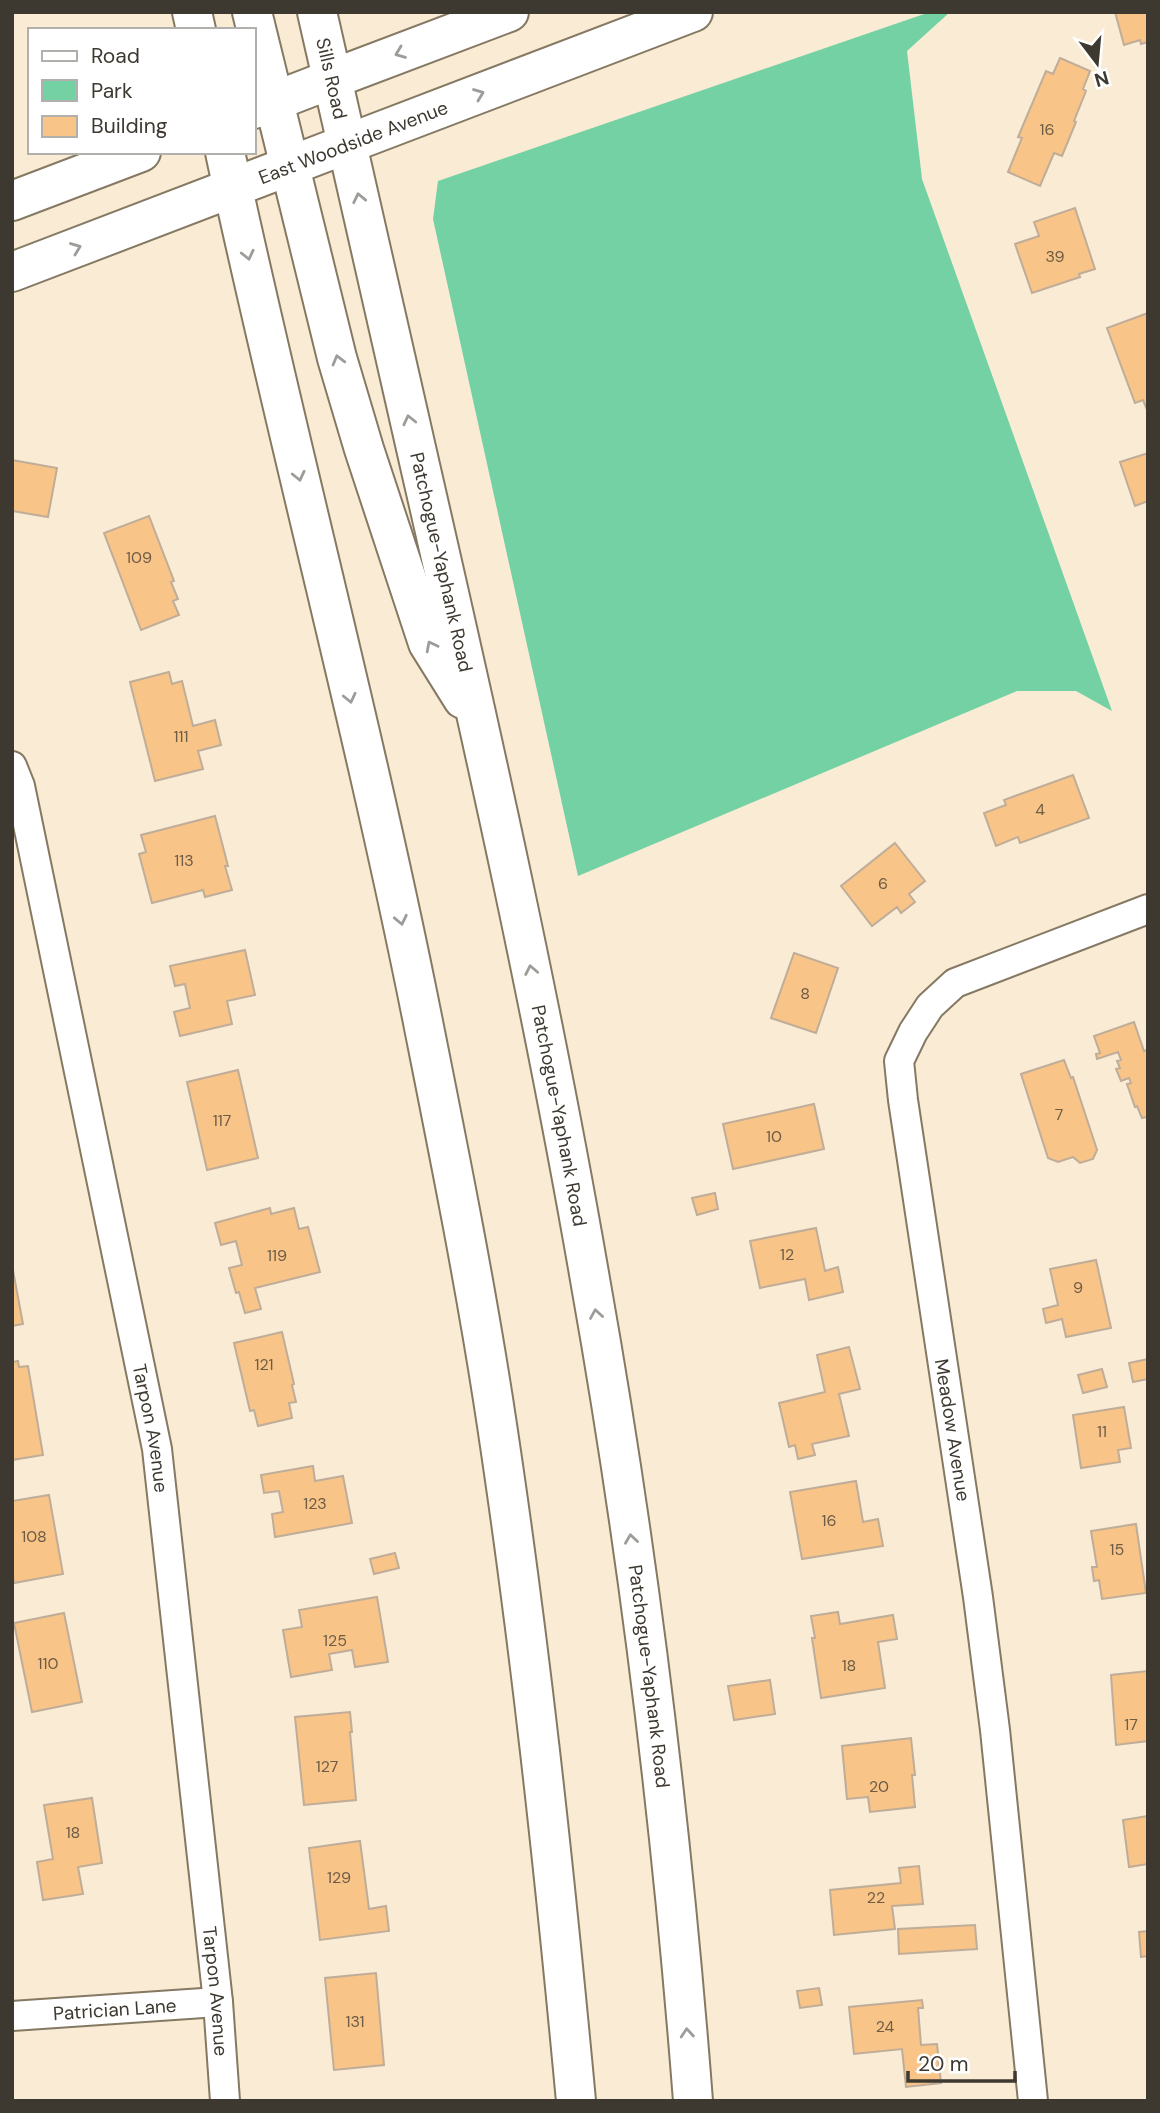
<svg xmlns="http://www.w3.org/2000/svg" width="1160" height="2113" font-family="'DM Sans',sans-serif">
<style>
.green{fill:#73d1a3}
.building{fill:#f9c487;stroke:#bfad99;stroke-width:2}
.lines{fill:none;stroke-linecap:round;stroke-linejoin:round}
.minor-casing{stroke:#857963;stroke-width:32}
.secondary-casing{stroke:#857963;stroke-width:42}
.primary-casing{stroke:#857963;stroke-width:42}
.minor{stroke:#fff;stroke-width:28}
.secondary{stroke:#fff;stroke-width:38}
.primary{stroke:#fff;stroke-width:38}
.oneway{stroke:#9e9c98}
.labels{text-anchor:middle;stroke-width:5;stroke-linejoin:round;paint-order:stroke}
.number-label{font-size:16px;fill:#6d5c46}
.street-label{font-size:19px;fill:#3e3930;stroke:#fff}
</style>
<rect width="100%" height="100%" fill="#f9ebd4"/>
<!-- green -->
<path class="green" d="M 930,12 L 950,12 L 907,51 L 922,179 L 1112,711 L 1076,691 L 1017,691 L 578,876 L 433,219 L 438,181 Z"/>
<!-- building -->
<path class="building" d="M 1115,12 L 1148,12 L 1148,42 L 1141,44 L 1140,40 L 1124,45 Z
M 1060,58 L 1090,71 L 1083,89 L 1086,91 L 1074,121 L 1076,122 L 1062,156 L 1054,153 L 1040,186 L 1008,172 L 1022,138 L 1018,137 L 1046,71 L 1053,74 Z
M 1075,208 L 1095,269 L 1079,274 L 1080,277 L 1032,293 L 1015,244 L 1039,236 L 1034,222 Z
M 1148,313 L 1148,412 L 1143,400 L 1135,403 L 1107,328 Z
M 1148,453 L 1148,501 L 1135,506 L 1120,462 Z
M 12,460 L 57,468 L 48,517 L 12,511 Z
M 149,516 L 174,581 L 171,582 L 178,599 L 173,601 L 179,615 L 141,630 L 104,533 Z
M 169,672 L 172,684 L 182,681 L 193,726 L 215,720 L 221,745 L 198,751 L 203,769 L 155,781 L 130,682 Z
M 1073,775 L 1089,818 L 1020,843 L 1018,837 L 996,846 L 984,813 L 1006,805 L 1004,800 Z
M 215,816 L 228,866 L 225,866 L 232,890 L 205,897 L 203,890 L 152,903 L 139,854 L 146,852 L 141,835 Z
M 895,843 L 925,881 L 909,894 L 915,902 L 901,913 L 897,907 L 872,926 L 841,886 Z
M 245,950 L 255,995 L 227,1001 L 232,1024 L 180,1036 L 174,1012 L 190,1008 L 185,984 L 175,986 L 170,966 Z
M 794,953 L 838,968 L 816,1033 L 771,1018 Z
M 1134,1022 L 1144,1051 L 1148,1050 L 1148,1119 L 1147,1117 L 1142,1118 L 1137,1106 L 1135,1107 L 1127,1084 L 1131,1083 L 1129,1078 L 1121,1081 L 1116,1069 L 1120,1068 L 1117,1061 L 1121,1060 L 1118,1052 L 1097,1059 L 1096,1054 L 1100,1053 L 1094,1036 Z
M 1064,1060 L 1071,1078 L 1073,1077 L 1097,1150 L 1093,1159 L 1080,1163 L 1073,1157 L 1058,1162 L 1048,1158 L 1021,1074 Z
M 238,1070 L 258,1158 L 207,1170 L 187,1082 Z
M 814,1104 L 824,1149 L 733,1169 L 723,1124 Z
M 715,1193 L 718,1209 L 697,1215 L 692,1198 Z
M 270,1208 L 271,1214 L 294,1208 L 299,1229 L 308,1227 L 320,1272 L 255,1288 L 261,1309 L 245,1313 L 239,1292 L 236,1293 L 229,1268 L 242,1265 L 236,1241 L 221,1245 L 215,1223 Z
M 816,1228 L 825,1271 L 838,1267 L 843,1292 L 809,1300 L 805,1279 L 760,1288 L 750,1241 Z
M 1096,1260 L 1111,1328 L 1066,1337 L 1062,1319 L 1046,1323 L 1043,1309 L 1058,1305 L 1050,1269 Z
M 12,1265 L 23,1324 L 12,1326 Z
M 282,1332 L 294,1384 L 292,1385 L 296,1402 L 289,1403 L 292,1418 L 258,1426 L 254,1410 L 250,1411 L 234,1343 Z
M 849,1347 L 860,1389 L 839,1394 L 849,1436 L 812,1444 L 815,1455 L 798,1459 L 795,1445 L 789,1447 L 779,1403 L 825,1392 L 817,1355 Z
M 1148,1359 L 1148,1379 L 1133,1382 L 1129,1363 Z
M 18,1361 L 19,1367 L 28,1366 L 43,1455 L 12,1460 L 12,1362 Z
M 1102,1369 L 1107,1387 L 1083,1393 L 1078,1375 Z
M 1124,1407 L 1131,1448 L 1118,1450 L 1120,1462 L 1081,1468 L 1073,1415 Z
M 313,1466 L 315,1481 L 343,1476 L 352,1523 L 275,1537 L 272,1514 L 283,1512 L 279,1491 L 264,1493 L 261,1475 Z
M 856,1481 L 863,1522 L 878,1519 L 883,1546 L 802,1559 L 790,1492 Z
M 49,1495 L 63,1574 L 14,1583 L 12,1571 L 12,1501 Z
M 1136,1524 L 1146,1593 L 1102,1599 L 1099,1580 L 1094,1581 L 1092,1567 L 1097,1567 L 1091,1531 Z
M 395,1553 L 399,1568 L 374,1574 L 370,1559 Z
M 377,1597 L 388,1662 L 355,1667 L 352,1650 L 329,1654 L 332,1670 L 291,1677 L 283,1630 L 302,1627 L 299,1610 Z
M 838,1612 L 840,1624 L 893,1615 L 897,1639 L 878,1642 L 885,1688 L 821,1698 L 812,1638 L 815,1638 L 811,1616 Z
M 64,1613 L 82,1702 L 32,1712 L 14,1623 Z
M 1148,1671 L 1148,1741 L 1116,1745 L 1111,1675 Z
M 770,1680 L 775,1714 L 734,1720 L 728,1686 Z
M 350,1712 L 352,1732 L 350,1732 L 356,1800 L 304,1805 L 295,1717 Z
M 911,1738 L 915,1775 L 912,1775 L 915,1807 L 870,1812 L 868,1797 L 847,1799 L 842,1746 Z
M 92,1798 L 102,1863 L 78,1867 L 83,1894 L 43,1900 L 37,1862 L 53,1859 L 44,1805 Z
M 1148,1816 L 1148,1864 L 1129,1867 L 1123,1820 Z
M 360,1841 L 369,1909 L 386,1906 L 389,1931 L 320,1940 L 309,1848 Z
M 919,1866 L 923,1904 L 892,1906 L 895,1929 L 834,1935 L 830,1890 L 901,1883 L 899,1868 Z
M 975,1925 L 977,1949 L 899,1954 L 898,1929 Z
M 1148,1931 L 1148,1956 L 1141,1957 L 1139,1932 Z
M 376,1973 L 384,2065 L 334,2070 L 325,1978 Z
M 819,1988 L 822,2005 L 800,2008 L 797,1991 Z
M 922,2000 L 923,2008 L 918,2008 L 921,2045 L 937,2044 L 941,2083 L 906,2087 L 902,2049 L 854,2054 L 849,2007 Z"/>
<g class="lines">
<defs>
<g id="minor">
<path id="s1" d="M 12,766 L 20,786 L 157,1449 L 218,2002 L 225,2101"/>
<path id="s2" d="M 12,2016 L 218,2002"/>
<path d="M 1033,2101 L 995,1730 L 978,1597 L 903,1100 L 899,1061 L 913,1032 L 930,1006 L 955,983 L 1148,909"/>
</g>
<path id="secondary" d="M 332,79 L 509,12
M 347,144 L 693,12"/>
<g id="primary">
<path d="M 192,12 L 196,30"/>
<path d="M 252,12 L 337,358 L 364,449 L 428,643 L 463,699"/>
<path id="s3" d="M 317,12 C 352,165 386,318 421,470 C 483,741 544,1012 591,1285 C 639,1555 672,1828 693,2101"/>
<path d="M 254,109 L 332,79"/>
<path d="M 225,152 C 287,441 364,727 422,1017 C 447,1143 473,1271 493,1399 C 529,1632 554,1866 576,2101"/>
<path d="M 12,201 L 141,152"/>
<path d="M 12,272 L 347,144"/>
</g>
</defs>
<!-- minor casing -->
<use href="#minor" class="minor-casing"/>
<!-- secondary casing -->
<use href="#secondary" class="secondary-casing"/>
<!-- primary casing -->
<use href="#primary" class="primary-casing"/>
<!-- minor -->
<use href="#minor" class="minor"/>
<!-- secondary -->
<use href="#secondary" class="secondary"/>
<!-- primary -->
<use href="#primary" class="primary"/>
</g>
<!-- one-way arrows -->
<defs><path id="oneway-chevron" d="M-2-3.5L2.5 0L-2 3.5" fill="none" stroke-width="1.6" stroke-linecap="round" stroke-linejoin="round" transform="scale(1.75)"/></defs>
<g class="oneway">
<use href="#oneway-chevron" transform="translate(400 53) rotate(159)"/>
<use href="#oneway-chevron" transform="translate(479 94) rotate(-21)"/>
<use href="#oneway-chevron" transform="translate(359 198) rotate(-102)"/>
<use href="#oneway-chevron" transform="translate(76 248) rotate(-21)"/>
<use href="#oneway-chevron" transform="translate(248 255) rotate(77)"/>
<use href="#oneway-chevron" transform="translate(338 360) rotate(-105)"/>
<use href="#oneway-chevron" transform="translate(409 420) rotate(-103)"/>
<use href="#oneway-chevron" transform="translate(299 476) rotate(77)"/>
<use href="#oneway-chevron" transform="translate(431 646) rotate(-117)"/>
<use href="#oneway-chevron" transform="translate(350 698) rotate(77)"/>
<use href="#oneway-chevron" transform="translate(401 920) rotate(78)"/>
<use href="#oneway-chevron" transform="translate(531 970) rotate(-101)"/>
<use href="#oneway-chevron" transform="translate(596 1314) rotate(-99)"/>
<use href="#oneway-chevron" transform="translate(631 1539) rotate(-98)"/>
<use href="#oneway-chevron" transform="translate(687 2033) rotate(-95)"/>
</g>
<g class="labels">
<!-- number labels -->
<g class="number-label">
<text x="1047" y="135">16</text>
<text x="1055" y="262">39</text>
<text x="139" y="563">109</text>
<text x="181" y="742">111</text>
<text x="1040" y="815">4</text>
<text x="184" y="866">113</text>
<text x="883" y="889">6</text>
<text x="805" y="999">8</text>
<text x="1059" y="1120">7</text>
<text x="222" y="1126">117</text>
<text x="774" y="1142">10</text>
<text x="787" y="1260">12</text>
<text x="277" y="1261">119</text>
<text x="1078" y="1293">9</text>
<text x="264" y="1370">121</text>
<text x="1102" y="1437">11</text>
<text x="315" y="1509">123</text>
<text x="829" y="1526">16</text>
<text x="34" y="1542">108</text>
<text x="1117" y="1555">15</text>
<text x="335" y="1646">125</text>
<text x="48" y="1669">110</text>
<text x="849" y="1671">18</text>
<text x="1131" y="1730">17</text>
<text x="327" y="1772">127</text>
<text x="879" y="1792">20</text>
<text x="73" y="1838">18</text>
<text x="339" y="1883">129</text>
<text x="876" y="1903">22</text>
<text x="355" y="2027">131</text>
<text x="885" y="2032">24</text>
</g>
<!-- street labels -->
<g class="street-label">
<text dy="7" stroke="none"><textPath href="#s3" startOffset="68">Sills Road</textPath></text>
<text transform="translate(353 142) rotate(-21)" y="7">East Woodside Avenue</text>
<text dy="7" stroke="none"><textPath href="#s3" startOffset="564">Patchogue-Yaphank Road</textPath></text>
<text dy="7" stroke="none"><textPath href="#s3" startOffset="1130">Patchogue-Yaphank Road</textPath></text>
<text dy="7" stroke="none"><textPath href="#s1" startOffset="677">Tarpon Avenue</textPath></text>
<text transform="translate(953 1430) rotate(81)" y="7">Meadow Avenue</text>
<text dy="7" stroke="none"><textPath href="#s3" startOffset="1698">Patchogue-Yaphank Road</textPath></text>
<text dy="7" stroke="none"><textPath href="#s1" startOffset="1244">Tarpon Avenue</textPath></text>
<text dy="7" stroke="none"><textPath href="#s2" startOffset="103">Patrician Lane</textPath></text>
</g>
</g>
<!-- border -->
<rect width="1160" height="2113" fill="none" stroke="#3e3930" stroke-width="28"/>
<!-- legend -->
<rect x="28" y="28" width="228" height="126" fill="#ffffff" stroke="#b2b0ac" stroke-width="2"/>
<rect x="42" y="51" width="35" height="10" fill="#ffffff" stroke="#b2b0ac" stroke-width="2"/>
<text x="91" y="63" font-size="21" fill="#3e3930">Road</text>
<rect x="42" y="80" width="35" height="21" fill="#73d1a3" stroke="#b2b0ac" stroke-width="2"/>
<text x="91" y="98" font-size="21" fill="#3e3930">Park</text>
<rect x="42" y="116" width="35" height="21" fill="#f9c487" stroke="#b2b0ac" stroke-width="2"/>
<text x="91" y="133" font-size="21" fill="#3e3930">Building</text>
<!-- north arrow -->
<g transform="translate(1097 63) rotate(164)" stroke="#ffffff" stroke-width="5" paint-order="stroke">
<path d="M0-5L12 26L0 18L-12 26Z" fill="#3e3930"/>
<text y="-10" font-size="19" font-weight="bold" text-anchor="middle" fill="#3e3930">N</text>
</g>
<!-- scale -->
<path d="M908 2071v10h107v-10" fill="none" stroke="#3e3930" stroke-width="3.5"/>
<text x="918" y="2071" font-size="21" fill="#3e3930" stroke="#ffffff" stroke-width="5" paint-order="stroke">20 m</text>
</svg>
